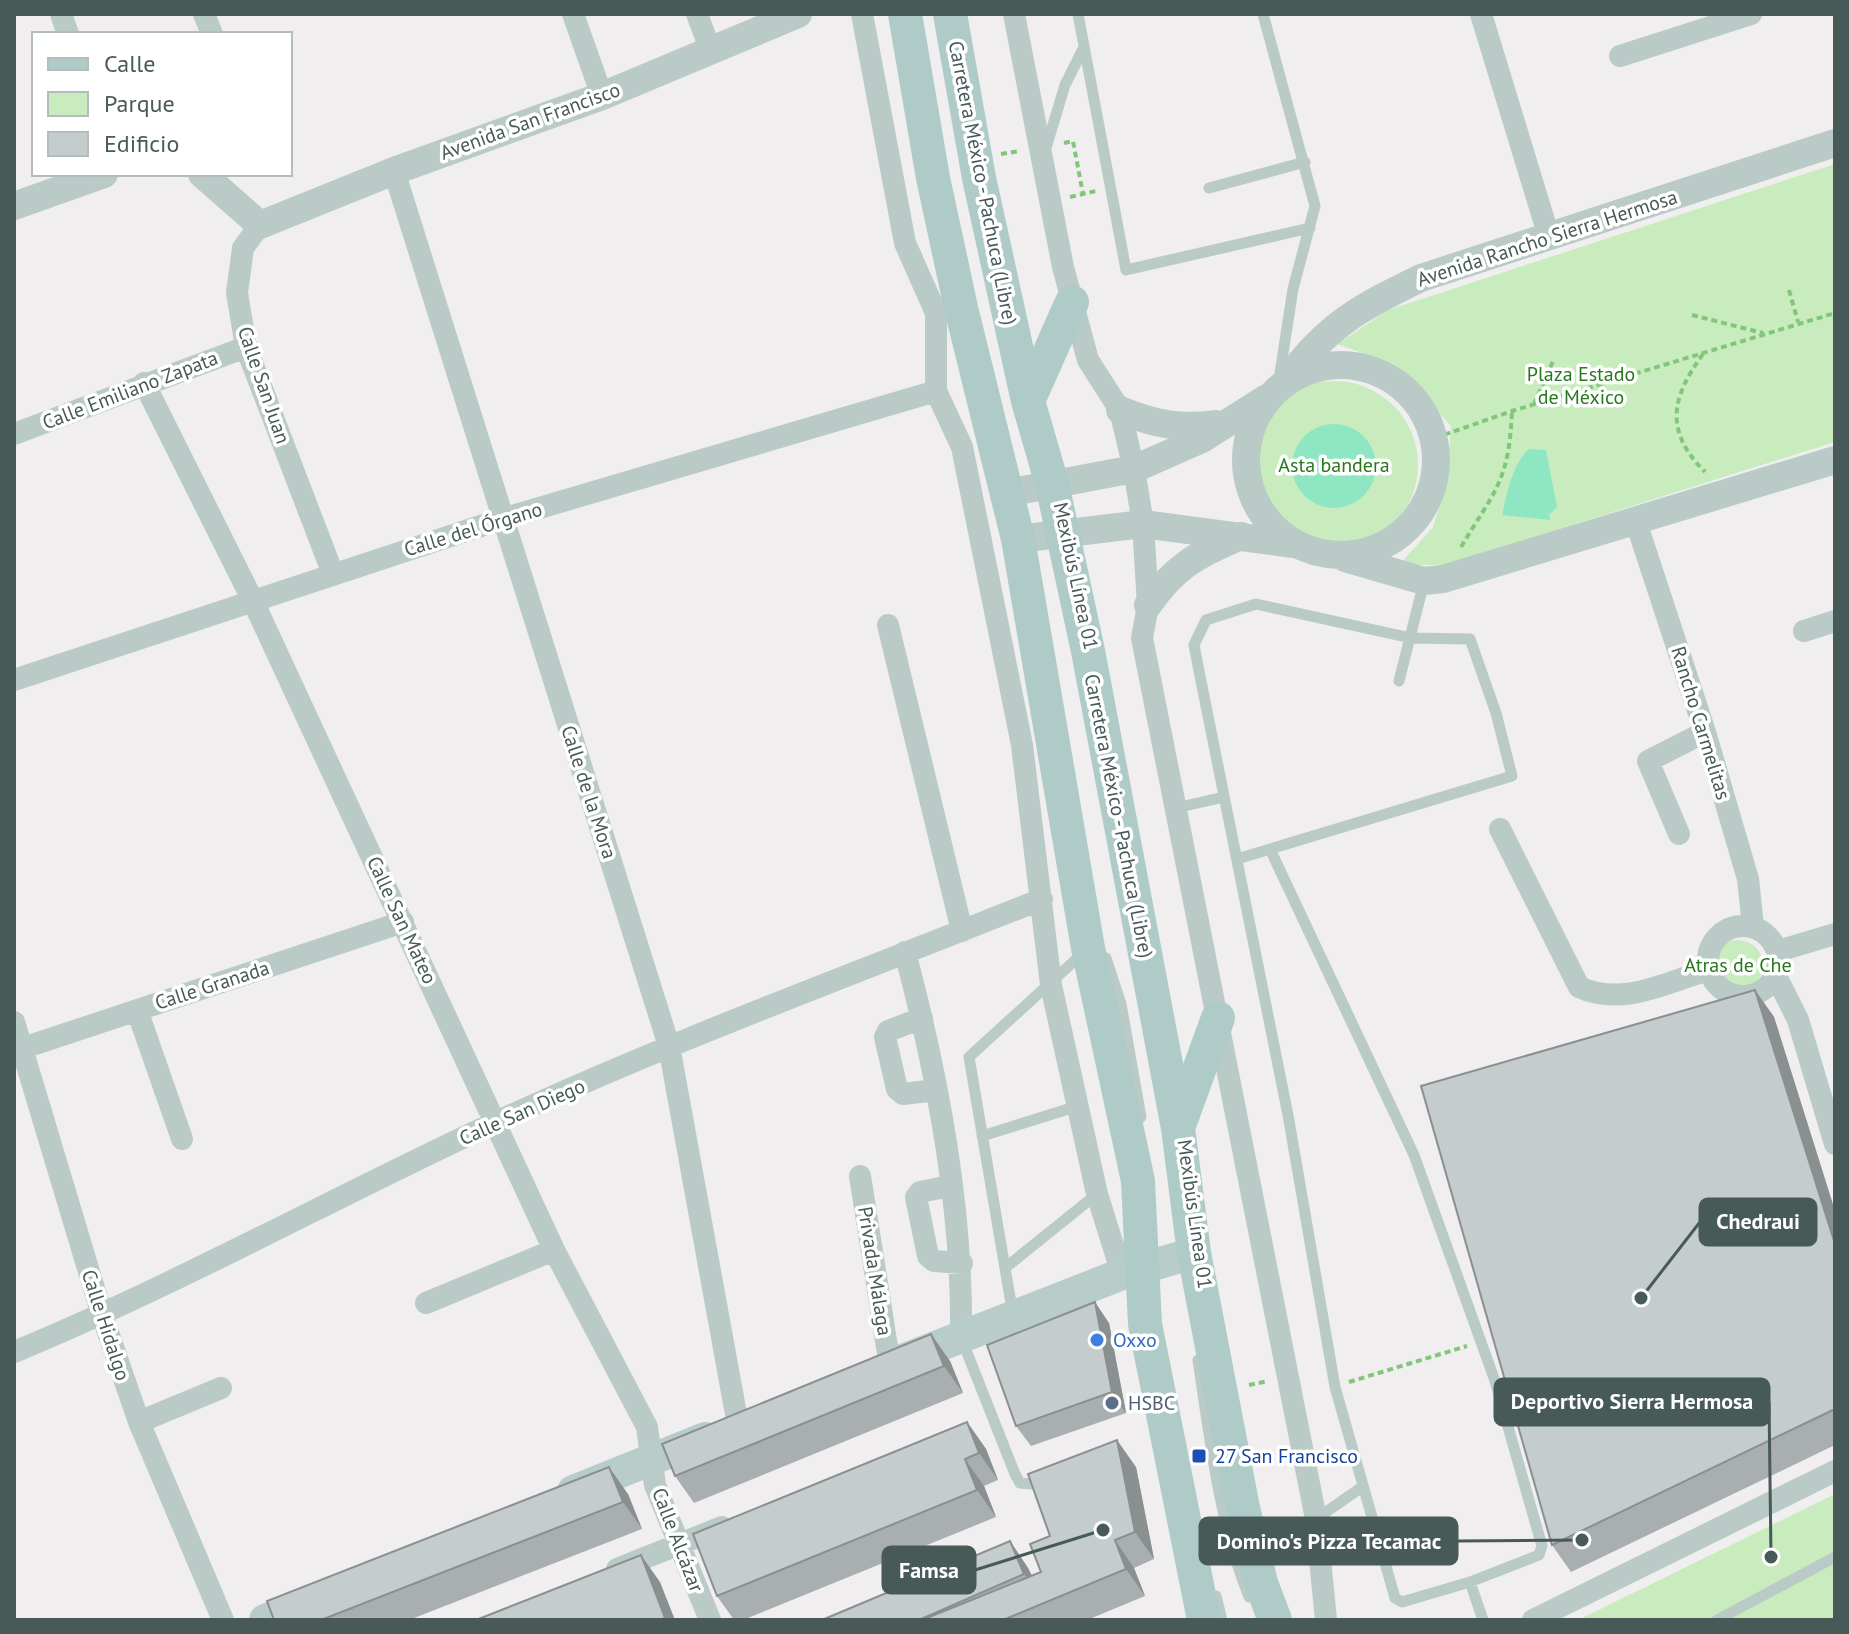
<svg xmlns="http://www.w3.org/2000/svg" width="1849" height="1634" font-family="'PT Sans',sans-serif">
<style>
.green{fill:#c9ecbf}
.water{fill:#8ee6c2}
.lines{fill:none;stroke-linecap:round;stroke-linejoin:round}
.path{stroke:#82c779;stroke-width:4;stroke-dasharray:6 4;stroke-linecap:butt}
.service{stroke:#bacac7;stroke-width:11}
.minor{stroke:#bacac7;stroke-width:22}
.tertiary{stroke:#bacac7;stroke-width:28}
.secondary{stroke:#b8ccca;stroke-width:32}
.primary{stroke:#afcbc8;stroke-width:34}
.wall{fill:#a9afb0}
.shaded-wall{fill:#8a8f90}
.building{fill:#c5cccd;stroke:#8a8f90;stroke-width:2}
.shop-dot{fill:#3f7fe0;stroke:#fff;stroke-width:3}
.service-dot{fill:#5c6f8a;stroke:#fff;stroke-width:3}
.transit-dot{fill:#1a4fb4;stroke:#fff;stroke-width:3}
.labels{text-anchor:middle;stroke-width:7;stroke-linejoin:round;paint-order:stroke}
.street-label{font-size:20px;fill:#475a57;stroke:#fff}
.park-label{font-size:20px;fill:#27771d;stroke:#fff}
.shop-label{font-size:20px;fill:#366cbe;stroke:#fff;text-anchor:start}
.service-label{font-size:20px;fill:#4e5e75;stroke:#fff;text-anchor:start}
.transit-label{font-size:20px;fill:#164399;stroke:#fff;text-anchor:start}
.leader{fill:none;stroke:#475a57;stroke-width:3}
.callout-dot{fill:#475a57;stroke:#fff;stroke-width:3}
.callout{fill:#475a57;stroke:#475a57;stroke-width:3}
.callout-label{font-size:22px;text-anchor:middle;font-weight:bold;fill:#fff}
</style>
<rect width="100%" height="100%" fill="#f0eeef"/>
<!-- green -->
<path class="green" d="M 1835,164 L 1835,442 L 1445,565 L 1399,565 L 1433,527 L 1446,486 L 1451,426 L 1393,364 L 1337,344 L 1388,310 Z
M1250 465a84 84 0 1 1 168 0a84 84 0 1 1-168 0Z
M1713 965a25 25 0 1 1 50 0a25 25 0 1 1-50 0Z
M 1835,1494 L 1835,1620 L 1578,1620 Z"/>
<!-- water -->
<path class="water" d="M1292 466a42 42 0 1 1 84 0a42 42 0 1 1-84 0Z
M 1529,449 L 1546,450 L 1557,507 L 1549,515 L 1550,520 L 1502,515 C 1507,494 1512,464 1529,449 Z"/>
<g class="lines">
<!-- path -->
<path class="path" d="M 1064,143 L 1073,141 L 1083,194
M 1001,154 L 1020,151
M 1070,197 L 1096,191
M 1789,290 L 1798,322
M 1692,315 L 1763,333
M 1703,354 C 1671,398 1664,431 1705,472
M 1534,404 L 1554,359
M 1435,438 L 1512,411 L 1835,313
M 1461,547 C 1495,490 1509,482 1512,411
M 1349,1382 L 1467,1346
M 1249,1385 L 1268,1381"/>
<!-- service -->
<path class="service" d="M 1078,14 L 1126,270 L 1310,228
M 1263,14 L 1315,206 L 1293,289 L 1279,379
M 1046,148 L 1065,85 L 1084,47
M 1209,188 L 1305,162
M 1399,681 L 1424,582
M 1176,808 L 1224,797
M 1237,859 L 1512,776 L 1496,713 L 1470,639 L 1411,638 L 1256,604 L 1206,620 L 1194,645 L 1201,681 L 1288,1115 L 1335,1387 L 1395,1598 L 1402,1602 L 1470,1582 L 1539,1555 L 1542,1546 L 1495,1381 L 1414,1155 L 1270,849
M 1106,958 L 1121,1004 L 1141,1117
M 982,1136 L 1078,1106
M 1005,1268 L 1097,1194
M 1013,1315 L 969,1057 L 1082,954
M 962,1340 L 1015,1474 L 1020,1483 L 1031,1484 L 1044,1480
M 1198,1360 C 1210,1439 1219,1523 1249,1597
M 1316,1519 L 1362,1487
M 1470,1582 L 1483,1620
M 1216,1596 L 1222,1620
M 1717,1620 L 1835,1557"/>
<!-- minor -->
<path class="minor" d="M 61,14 L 68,34
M 204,14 L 212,34
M 573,14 L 602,96
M 697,14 L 710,49
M 862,14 L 905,243 L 936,313 L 936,391 L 962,447 L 1022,745 L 1051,985 L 1097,1194 L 1122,1274
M 1014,14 L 1063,267 L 1088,360 L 1120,410 L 1134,469 L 1143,524 L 1148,605 L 1142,638 L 1316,1519 L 1326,1620
M 1481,14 L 1549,237
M 1620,56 L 1751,14
M 394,171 L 669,1046 L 738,1425
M 260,225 L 243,248 L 237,293 L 246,347 L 333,574
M 144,383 L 252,599 L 554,1250 L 647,1427 L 655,1485 L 710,1620
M 14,434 L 246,347
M 1636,522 L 1705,732 L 1748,879 L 1753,926
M 888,625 L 962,931
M 1804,631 L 1835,621
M 14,680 L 502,519 L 936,391
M 1500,829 L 1579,987 C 1622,1007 1665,983 1708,970
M 1679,834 L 1648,761 L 1705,732
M1708 961a35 35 0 1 1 70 0a35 35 0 1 1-70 0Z
M 1778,951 L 1835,934
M 905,952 C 938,1077 963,1209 961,1337
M 1776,976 L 1798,1020 L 1835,1144
M 137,1010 L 182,1139
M 922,1018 L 888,1031 L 885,1037 L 897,1089 L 903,1094 L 936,1090
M 14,1022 L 102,1315 L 139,1422 L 223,1620
M 20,1049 L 403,922
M 860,1176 L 890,1366
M 950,1186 L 920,1192 L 916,1197 L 928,1256 L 934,1261 L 962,1263
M 426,1303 L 554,1250
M 14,1352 C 178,1284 333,1198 494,1123 C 673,1040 859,972 1042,899
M 139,1422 L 221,1388
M 617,1569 L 722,1527
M 1533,1620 L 1835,1471"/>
<!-- tertiary -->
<path class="tertiary" d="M 202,174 L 260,225 L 394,171 L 602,96 L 798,14
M 14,206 L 104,174
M1246 460a95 95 0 1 1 190 0a95 95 0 1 1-190 0Z
M 1287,380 C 1327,325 1361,307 1421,278 L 1835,143
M 1120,410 C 1154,424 1179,429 1216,424
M 1007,493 L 1134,469 L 1202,439 L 1265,399
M 1018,539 L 1143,524 L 1293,544
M 1345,558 L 1424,581 L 1443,579 L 1835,460
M 1148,605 C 1175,566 1198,554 1241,536"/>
<!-- secondary -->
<path class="secondary" d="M 900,1361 L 1122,1274 L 1194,1253
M 573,1491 L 705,1438
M 265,1620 L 313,1600"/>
<!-- primary -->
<path class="primary" d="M 905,14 L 933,178 L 961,308 L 1018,539 L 1088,948 L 1138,1181 L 1145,1324 L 1204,1620
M 950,14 L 979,178 L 1028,401 L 1052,484 L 1088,651 L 1178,1128 L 1194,1253 L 1243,1508 L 1261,1583 L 1275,1620
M 1028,401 L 1072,302
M 1178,1128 L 1218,1018"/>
</g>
<!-- wall -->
<path class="wall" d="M 1755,990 L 1774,1017 L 1835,1211 L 1835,1445 L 1571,1572 L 1552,1545 Z
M 1109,1323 L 1126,1413 L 1031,1446 L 1016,1426 Z
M 950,1361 L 963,1393 L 694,1503 L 675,1476 Z
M 967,1422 L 986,1449 L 998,1480 L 984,1486 L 996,1517 L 743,1620 L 734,1620 L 717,1596 Z
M 1136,1467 L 1154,1559 L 1134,1568 L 1145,1596 L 1087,1620 L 822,1620 L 1010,1541 L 1028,1568 L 1032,1575 L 1041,1572 L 1050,1536 Z
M 628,1494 L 642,1529 L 409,1620 L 274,1620 Z"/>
<!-- shaded-wall -->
<path class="shaded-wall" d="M 1755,990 L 1774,1017 L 1835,1211 L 1835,1244 Z
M 1095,1302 L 1109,1323 L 1126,1413 L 1112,1392 Z
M 931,1334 L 950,1361 L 963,1393 L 944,1366 Z
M 967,1422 L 986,1449 L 998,1480 L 979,1453 Z
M 1117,1440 L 1136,1467 L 1154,1559 L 1135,1532 Z
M 965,1459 L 984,1486 L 996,1517 L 977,1490 Z
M 609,1467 L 628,1494 L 642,1529 L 623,1502 Z
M 1115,1540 L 1134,1568 L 1145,1596 L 1126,1569 Z
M 1010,1541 L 1028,1568 L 1043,1601 L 1024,1574 Z
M 641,1555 L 660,1582 L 675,1620 L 667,1620 L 665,1618 Z"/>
<!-- building -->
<path class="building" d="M 1755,990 L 1835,1244 L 1835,1409 L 1552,1545 L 1421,1086 Z
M 1095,1302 L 1112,1392 L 1016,1426 L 987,1345 Z
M 931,1334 L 944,1366 L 675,1476 L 662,1444 Z
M 967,1422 L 979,1453 L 965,1459 L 977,1490 L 717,1596 L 693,1534 Z
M 1117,1440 L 1135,1532 L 1115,1540 L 1126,1569 L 1003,1620 L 922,1620 L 1041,1572 L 1030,1544 L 1050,1536 L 1028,1474 Z
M 609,1467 L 623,1502 L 321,1620 L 274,1620 L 267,1601 Z
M 1010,1541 L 1024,1574 L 919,1620 L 822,1620 Z
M 641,1555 L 665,1618 L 659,1620 L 476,1620 Z"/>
<!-- markers -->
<circle class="shop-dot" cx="1097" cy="1340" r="8"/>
<circle class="service-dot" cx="1112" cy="1403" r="8"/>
<rect class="transit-dot" x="1191" y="1448" width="16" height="16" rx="4"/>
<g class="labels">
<!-- street labels -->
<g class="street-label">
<text transform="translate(530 121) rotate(-20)" y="7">Avenida San Francisco</text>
<text transform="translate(983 183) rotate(79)" y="7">Carretera México - Pachuca (Libre)</text>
<text transform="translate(1547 238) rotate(-18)" y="7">Avenida Rancho Sierra Hermosa</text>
<text transform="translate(264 385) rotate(71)" y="7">Calle San Juan</text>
<text transform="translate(130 390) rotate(-21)" y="7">Calle Emiliano Zapata</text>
<text transform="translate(473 529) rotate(-17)" y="7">Calle del Órgano</text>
<text transform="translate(1076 576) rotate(78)" y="7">Mexibús Línea 01</text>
<text transform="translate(1701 723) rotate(73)" y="7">Rancho Carmelitas</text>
<text transform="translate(589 792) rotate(72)" y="7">Calle de la Mora</text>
<text transform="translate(1119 816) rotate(79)" y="7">Carretera México - Pachuca (Libre)</text>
<text transform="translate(402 920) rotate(65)" y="7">Calle San Mateo</text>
<text transform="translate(212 985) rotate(-18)" y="7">Calle Granada</text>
<text transform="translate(522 1112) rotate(-24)" y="7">Calle San Diego</text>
<text transform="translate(1195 1214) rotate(82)" y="7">Mexibús Línea 01</text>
<text transform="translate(875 1271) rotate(81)" y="7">Privada Málaga</text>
<text transform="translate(106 1325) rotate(72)" y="7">Calle Hidalgo</text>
<text transform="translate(678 1540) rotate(69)" y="7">Calle Alcázar</text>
</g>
<!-- park labels -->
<g class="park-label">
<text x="1581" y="381">Plaza Estado<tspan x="1581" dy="23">de México</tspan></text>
<text x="1334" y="472">Asta bandera</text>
<text x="1738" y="972">Atras de Che</text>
</g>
<!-- shop labels -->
<g class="shop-label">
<text x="1113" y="1347">Oxxo</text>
</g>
<!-- service labels -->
<g class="service-label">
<text x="1128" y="1410">HSBC</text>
</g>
<!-- transit labels -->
<g class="transit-label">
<text x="1215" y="1463">27 San Francisco</text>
</g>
</g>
<!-- callouts -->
<path class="leader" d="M1641 1298L1700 1222M1771 1557L1769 1402M1582 1540L1457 1541M1103 1530L975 1570"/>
<g class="callout-dot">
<circle cx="1641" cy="1298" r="8"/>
<circle cx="1771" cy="1557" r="8"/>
<circle cx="1582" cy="1540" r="8"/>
<circle cx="1103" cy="1530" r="8"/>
</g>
<g class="callout">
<rect x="1700" y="1199" width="116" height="46" rx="8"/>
<rect x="1495" y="1379" width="274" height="46" rx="8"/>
<rect x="1200" y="1518" width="257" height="46" rx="8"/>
<rect x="883" y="1547" width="92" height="46" rx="8"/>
</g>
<g class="callout-label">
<text x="1758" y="1229">Chedraui</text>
<text x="1632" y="1409">Deportivo Sierra Hermosa</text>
<text x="1329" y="1549">Domino's Pizza Tecamac</text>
<text x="929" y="1578">Famsa</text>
</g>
<!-- border -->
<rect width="1849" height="1634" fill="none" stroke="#475a57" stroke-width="32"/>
<!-- legend -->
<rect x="32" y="32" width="260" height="144" fill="#ffffff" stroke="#b5bdbc" stroke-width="2"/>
<rect x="48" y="58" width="40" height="12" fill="#afcbc8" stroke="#b5bdbc" stroke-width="2"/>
<text x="104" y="72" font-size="24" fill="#475a57">Calle</text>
<rect x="48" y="92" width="40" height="24" fill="#c9ecbf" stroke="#b5bdbc" stroke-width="2"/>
<text x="104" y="112" font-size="24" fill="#475a57">Parque</text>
<rect x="48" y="132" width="40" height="24" fill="#c5cccd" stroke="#b5bdbc" stroke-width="2"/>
<text x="104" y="152" font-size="24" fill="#475a57">Edificio</text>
</svg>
